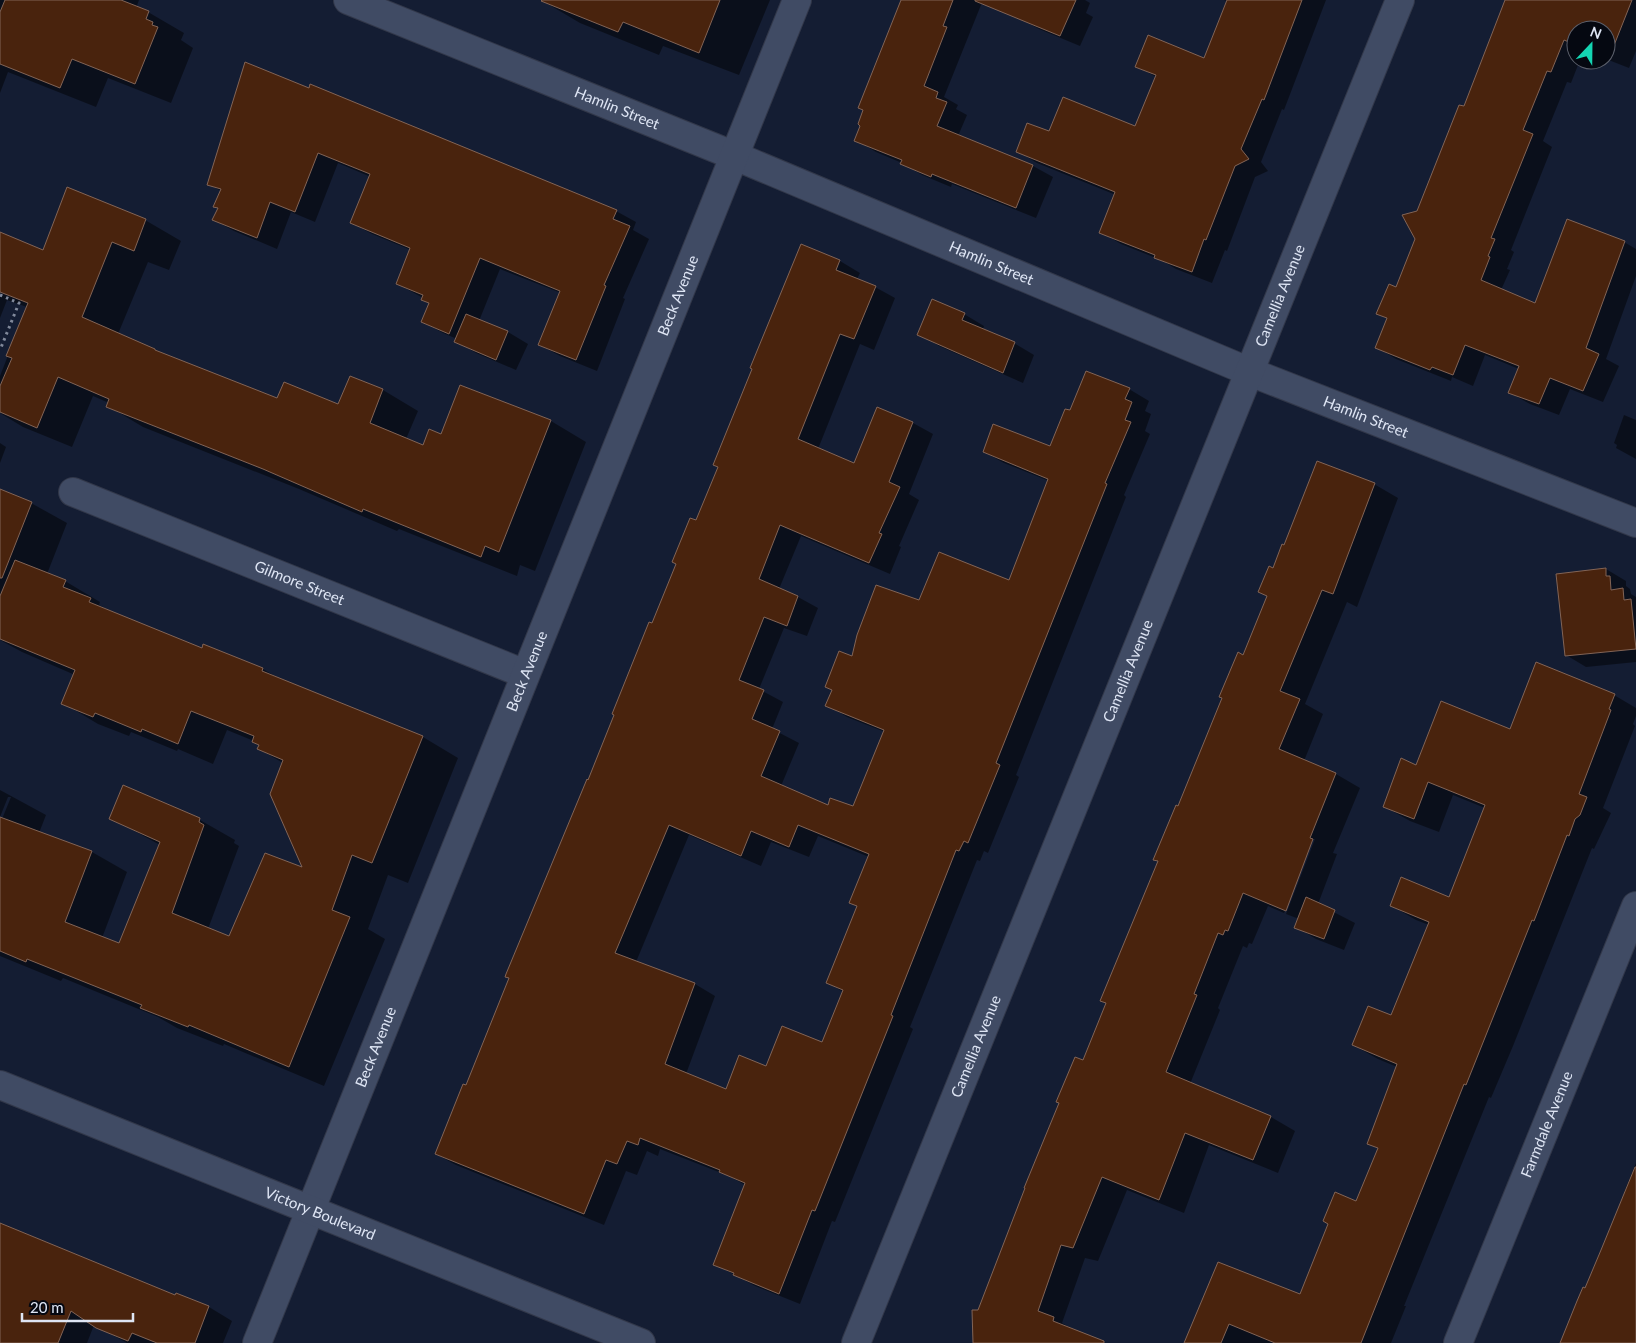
<svg xmlns="http://www.w3.org/2000/svg" width="1636" height="1343" font-family="Lato,sans-serif">
<style>
.shadow{fill:#0007;fill-rule:evenodd}
.building{fill:#49230d;stroke:#826456;fill-rule:evenodd}
.lines{fill:none;stroke-linecap:round;stroke-linejoin:round}
.street-casing{stroke:#32384a;stroke-width:30}
.secondary-casing{stroke:#32384a;stroke-width:30}
.path{stroke:#81899b;stroke-width:3;stroke-dasharray:2.5 4;stroke-linecap:butt}
.street{stroke:#404b64;stroke-width:28}
.secondary{stroke:#404b64;stroke-width:28}
.labels{text-anchor:middle;stroke-width:4;stroke-linejoin:round;paint-order:stroke}
.street-label{font-size:15px;fill:#dee5f4;stroke:#050811}
</style>
<rect width="100%" height="100%" fill="#141d33"/>
<!-- shadow -->
<path class="shadow" d="M 0,0 L 139,0 L 136,8 L 148,12 L 184,33 L 181,40 L 193,48 L 171,103 L 108,78 L 96,107 L 8,72 L 0,93 Z
M 541,0 L 770,0 L 739,75 L 663,46 L 659,55 L 580,23 Z
M 902,0 L 983,0 L 944,97 L 958,105 L 956,109 L 967,115 L 958,136 L 1033,166 L 1053,177 L 1036,218 L 952,184 L 951,187 L 922,175 L 902,163 L 876,152 L 856,140 Z
M 1026,0 L 1085,0 L 1090,3 L 1086,13 L 1093,17 L 1080,46 L 1039,29 L 1019,18 Z
M 1224,0 L 1326,0 L 1284,110 L 1282,109 L 1261,162 L 1268,171 L 1255,177 L 1227,251 L 1225,250 L 1212,283 L 1176,269 L 1161,260 L 1121,244 L 1101,232 L 1116,195 L 1037,163 L 1017,151 L 1050,133 L 1136,128 L 1156,77 L 1137,66 L 1204,60 L 1228,2 Z
M 1506,0 L 1636,0 L 1636,51 L 1629,68 L 1606,59 L 1606,30 L 1576,30 L 1576,60 L 1580,60 L 1571,83 L 1567,82 L 1543,141 L 1552,147 L 1511,250 L 1514,252 L 1507,269 L 1510,270 L 1501,290 L 1535,305 L 1624,242 L 1636,249 L 1636,276 L 1606,359 L 1619,366 L 1603,402 L 1570,389 L 1559,415 L 1530,404 L 1510,393 L 1519,369 L 1485,355 L 1473,386 L 1452,377 L 1451,381 L 1396,359 L 1376,347 L 1388,319 L 1378,314 L 1396,288 L 1416,239 L 1418,212 L 1464,108 Z
M 246,64 L 616,211 L 636,222 L 633,230 L 649,239 L 623,298 L 625,299 L 597,371 L 560,356 L 540,345 L 561,293 L 500,269 L 479,321 L 508,332 L 528,344 L 516,370 L 476,353 L 456,341 L 457,339 L 443,333 L 423,322 L 430,304 L 423,298 L 398,284 L 411,250 L 372,234 L 352,223 L 371,177 L 338,163 L 315,222 L 291,212 L 277,249 L 234,231 L 214,220 L 219,208 L 221,191 L 208,184 Z
M 145,220 L 181,241 L 169,270 L 148,262 L 118,334 L 164,355 L 278,399 L 339,406 L 350,377 L 383,390 L 418,411 L 406,439 L 424,446 L 441,435 L 461,387 L 551,421 L 586,442 L 535,571 L 520,565 L 517,576 L 399,529 L 397,531 L 299,489 L 143,427 L 108,406 L 109,403 L 93,396 L 72,447 L 23,427 L 0,413 L 0,376 L 27,307 L 7,300 L 0,318 L 0,233 L 44,251 Z
M 802,246 L 840,261 L 860,273 L 857,279 L 875,287 L 895,298 L 874,350 L 860,344 L 818,449 L 855,464 L 878,409 L 913,423 L 933,434 L 909,494 L 919,500 L 899,546 L 901,547 L 890,574 L 801,536 L 779,589 L 798,597 L 818,608 L 807,636 L 784,628 L 759,689 L 783,702 L 772,729 L 799,743 L 781,786 L 828,806 L 854,808 L 885,732 L 847,717 L 827,705 L 853,658 L 920,602 L 1009,581 L 1049,481 L 1004,463 L 984,452 L 1051,448 L 1070,412 L 1129,389 L 1149,401 L 1145,411 L 1151,414 L 1145,431 L 1150,434 L 1124,495 L 1126,497 L 1016,775 L 1019,777 L 988,853 L 984,851 L 980,861 L 977,860 L 910,1027 L 913,1029 L 835,1222 L 832,1221 L 800,1304 L 755,1286 L 715,1264 L 745,1185 L 729,1176 L 660,1149 L 658,1156 L 647,1151 L 637,1175 L 626,1171 L 604,1225 L 456,1165 L 436,1154 L 467,1087 L 653,625 L 697,522 ZM 689,835 L 761,866 L 771,842 L 809,857 L 818,836 L 869,857 L 858,906 L 827,982 L 843,992 L 822,1043 L 767,1067 L 727,1091 L 686,1074 L 715,996 L 695,984 L 636,962 Z
M 964,314 L 984,326 L 983,329 L 1014,343 L 1034,355 L 1023,383 L 939,346 L 919,334 Z
M 1624,415 L 1636,420 L 1636,459 L 1616,448 L 1617,445 L 1614,443 Z
M 0,443 L 6,447 L 0,463 Z
M 1374,484 L 1398,498 L 1357,607 L 1347,602 L 1305,704 L 1323,714 L 1304,761 L 1336,774 L 1360,788 L 1333,853 L 1337,854 L 1318,904 L 1355,923 L 1344,950 L 1316,939 L 1296,927 L 1299,919 L 1286,914 L 1315,839 L 1312,839 L 1284,913 L 1268,906 L 1252,944 L 1249,943 L 1247,948 L 1243,946 L 1218,1008 L 1220,1010 L 1190,1084 L 1271,1117 L 1295,1131 L 1278,1173 L 1209,1145 L 1184,1213 L 1127,1190 L 1098,1261 L 1085,1258 L 1062,1323 L 1076,1331 L 1106,1343 L 974,1343 L 979,1311 L 1107,1003 L 1178,807 L 1268,596 L 1274,569 L 1285,546 Z
M 0,490 L 31,503 L 67,523 L 47,574 L 65,581 L 100,602 L 99,605 L 117,615 L 202,649 L 204,645 L 263,669 L 283,681 L 423,737 L 458,758 L 408,883 L 388,875 L 368,929 L 385,939 L 324,1086 L 224,1044 L 223,1046 L 177,1028 L 158,1017 L 63,978 L 61,981 L 0,956 L 0,824 L 11,797 L 8,797 L 0,817 L 0,790 L 46,815 L 39,833 L 92,852 L 127,872 L 102,938 L 119,945 L 160,845 L 111,818 L 124,787 L 200,820 L 235,840 L 234,843 L 239,846 L 208,929 L 229,938 L 305,869 L 283,763 L 259,749 L 260,746 L 254,741 L 227,730 L 213,764 L 178,749 L 177,751 L 131,732 L 129,736 L 98,724 L 63,703 L 75,675 L 22,652 L 0,640 Z
M 1606,569 L 1626,581 L 1626,586 L 1630,589 L 1631,594 L 1636,597 L 1636,662 L 1586,667 L 1566,655 Z
M 1614,695 L 1636,708 L 1636,716 L 1633,724 L 1635,726 L 1603,808 L 1611,813 L 1594,849 L 1592,848 L 1513,1046 L 1491,1098 L 1489,1097 L 1404,1306 L 1406,1306 L 1391,1343 L 1185,1343 L 1218,1264 L 1300,1296 L 1357,1202 L 1379,1149 L 1368,1143 L 1397,1067 L 1378,1059 L 1353,1045 L 1392,1017 L 1429,925 L 1416,920 L 1392,906 L 1450,898 L 1485,808 L 1453,795 L 1439,832 L 1410,821 L 1385,807 L 1417,767 L 1511,731 Z
M 1636,1163 L 1636,1343 L 1562,1343 L 1626,1193 L 1624,1192 Z
M 0,1223 L 176,1296 L 177,1295 L 209,1307 L 232,1321 L 223,1343 L 127,1343 L 94,1325 L 87,1343 L 0,1343 Z"/>
<!-- building -->
<path class="building" d="M 5,0 L 121,0 L 149,11 L 146,19 L 153,22 L 152,25 L 158,27 L 135,84 L 72,59 L 60,88 L 0,64 L 0,12 Z
M 542,0 L 720,0 L 699,53 L 623,22 L 618,32 L 541,1 Z
M 901,0 L 953,0 L 943,26 L 947,27 L 924,86 L 938,92 L 936,98 L 947,102 L 937,126 L 1033,165 L 1016,208 L 932,174 L 931,177 L 900,164 L 902,160 L 854,141 L 860,126 L 858,124 L 863,110 L 858,108 Z
M 975,0 L 1076,0 L 1060,36 L 975,1 Z
M 1227,0 L 1302,0 L 1264,100 L 1262,99 L 1241,149 L 1249,159 L 1235,166 L 1206,240 L 1204,239 L 1192,272 L 1154,258 L 1155,255 L 1099,233 L 1115,192 L 1016,152 L 1027,123 L 1049,131 L 1063,97 L 1135,126 L 1156,75 L 1135,67 L 1148,35 L 1204,58 Z
M 1505,0 L 1632,0 L 1609,58 L 1606,57 L 1606,30 L 1576,30 L 1576,45 L 1564,40 L 1551,72 L 1547,71 L 1523,130 L 1533,134 L 1491,238 L 1495,239 L 1488,256 L 1490,257 L 1481,280 L 1535,303 L 1567,219 L 1625,241 L 1586,348 L 1599,354 L 1583,391 L 1550,378 L 1539,404 L 1508,393 L 1519,366 L 1465,345 L 1453,375 L 1432,367 L 1430,370 L 1375,348 L 1387,318 L 1376,314 L 1389,284 L 1396,287 L 1415,239 L 1402,215 L 1417,211 L 1459,105 L 1464,106 Z
M 245,62 L 309,88 L 310,84 L 617,210 L 613,219 L 630,226 L 604,285 L 606,286 L 576,360 L 538,345 L 560,291 L 480,258 L 449,334 L 421,322 L 429,303 L 421,300 L 423,295 L 396,284 L 410,248 L 350,223 L 370,174 L 318,153 L 295,212 L 270,202 L 257,238 L 212,220 L 218,208 L 213,207 L 221,189 L 207,185 Z
M 67,187 L 146,219 L 134,251 L 112,242 L 82,317 L 155,349 L 155,350 L 277,398 L 284,382 L 338,404 L 350,376 L 383,389 L 370,423 L 423,445 L 429,429 L 441,434 L 460,385 L 551,420 L 499,552 L 485,546 L 481,557 L 363,509 L 362,512 L 263,469 L 106,407 L 109,399 L 58,377 L 37,428 L 0,412 L 0,386 L 12,358 L 6,356 L 28,303 L 0,292 L 0,232 L 43,250 Z
M 801,244 L 840,260 L 836,270 L 876,286 L 854,339 L 840,334 L 798,439 L 854,463 L 877,407 L 913,422 L 889,482 L 900,487 L 879,533 L 882,534 L 869,563 L 780,525 L 759,579 L 798,596 L 787,626 L 764,617 L 739,680 L 764,690 L 752,719 L 780,731 L 761,776 L 828,805 L 830,798 L 853,806 L 884,730 L 825,706 L 832,690 L 825,687 L 839,651 L 852,656 L 857,635 L 876,585 L 919,600 L 939,552 L 1009,580 L 1048,479 L 983,452 L 993,424 L 1050,446 L 1065,409 L 1070,410 L 1086,371 L 1130,388 L 1125,399 L 1132,402 L 1125,420 L 1131,422 L 1105,483 L 1107,484 L 996,763 L 1000,765 L 968,843 L 964,841 L 959,851 L 956,850 L 891,1015 L 893,1016 L 815,1211 L 812,1210 L 779,1294 L 733,1275 L 734,1273 L 713,1265 L 745,1183 L 719,1172 L 720,1170 L 640,1138 L 638,1145 L 627,1141 L 617,1164 L 606,1160 L 584,1214 L 435,1154 L 463,1084 L 466,1085 L 509,978 L 505,977 L 506,974 L 587,779 L 588,780 L 614,715 L 612,714 L 649,622 L 652,623 L 676,564 L 672,562 L 690,518 L 696,520 L 718,467 L 713,465 L 752,369 L 750,368 ZM 669,825 L 741,856 L 751,831 L 789,847 L 798,825 L 869,854 L 849,903 L 857,906 L 826,983 L 843,990 L 822,1042 L 782,1026 L 766,1066 L 739,1055 L 726,1089 L 665,1064 L 695,983 L 615,953 Z
M 932,299 L 965,313 L 962,320 L 1015,342 L 1003,373 L 917,335 Z
M 466,314 L 508,331 L 496,360 L 454,342 Z
M 1317,461 L 1375,483 L 1333,594 L 1322,590 L 1280,691 L 1300,699 L 1279,749 L 1336,773 L 1310,838 L 1313,839 L 1286,911 L 1243,893 L 1228,931 L 1225,930 L 1223,935 L 1218,933 L 1194,994 L 1197,995 L 1166,1072 L 1271,1116 L 1253,1160 L 1185,1133 L 1159,1200 L 1102,1177 L 1073,1248 L 1061,1245 L 1038,1311 L 1054,1317 L 1053,1321 L 1104,1341 L 1104,1343 L 973,1343 L 972,1310 L 978,1310 L 1025,1188 L 1024,1188 L 1059,1103 L 1056,1102 L 1075,1057 L 1083,1060 L 1106,1003 L 1100,1001 L 1158,861 L 1153,860 L 1176,805 L 1178,806 L 1180,801 L 1222,698 L 1219,697 L 1238,652 L 1243,655 L 1267,596 L 1258,592 L 1269,566 L 1273,568 L 1282,544 L 1284,545 Z
M 0,489 L 32,502 L 2,578 L 0,578 Z
M 15,560 L 66,580 L 63,587 L 91,598 L 89,602 L 202,648 L 203,644 L 263,668 L 262,671 L 423,736 L 372,863 L 352,855 L 332,910 L 350,917 L 289,1067 L 189,1025 L 188,1027 L 140,1008 L 142,1005 L 27,959 L 26,962 L 0,951 L 0,817 L 92,851 L 65,922 L 119,943 L 160,842 L 109,819 L 123,785 L 200,818 L 199,822 L 204,825 L 172,913 L 229,936 L 265,853 L 302,867 L 270,794 L 283,760 L 257,749 L 259,745 L 252,742 L 254,736 L 191,711 L 178,744 L 142,729 L 141,732 L 95,713 L 93,717 L 61,704 L 75,670 L 0,639 L 0,596 Z
M 1606,568 L 1606,576 L 1610,576 L 1611,590 L 1623,588 L 1624,600 L 1631,599 L 1636,649 L 1565,656 L 1556,574 Z
M 1536,662 L 1615,694 L 1609,709 L 1611,710 L 1579,794 L 1587,797 L 1580,815 L 1575,819 L 1569,836 L 1567,835 L 1534,921 L 1532,920 L 1466,1085 L 1464,1084 L 1361,1343 L 1275,1343 L 1229,1324 L 1221,1343 L 1184,1343 L 1218,1262 L 1300,1294 L 1328,1224 L 1323,1221 L 1335,1192 L 1356,1201 L 1378,1148 L 1367,1144 L 1397,1064 L 1352,1045 L 1368,1006 L 1391,1015 L 1429,922 L 1390,906 L 1401,877 L 1449,897 L 1485,805 L 1428,782 L 1414,819 L 1383,807 L 1401,758 L 1416,765 L 1441,701 L 1510,729 Z
M 1306,897 L 1335,910 L 1324,939 L 1294,928 Z
M 1635,1167 L 1636,1167 L 1636,1343 L 1560,1343 L 1577,1301 L 1583,1287 L 1585,1288 L 1601,1250 Z
M 0,1223 L 175,1295 L 176,1293 L 209,1306 L 195,1343 L 157,1343 L 132,1333 L 128,1341 L 96,1328 L 71,1311 L 58,1343 L 0,1343 Z"/>
<g class="lines">
<defs>
<g id="street">
<path id="s1" d="M 348,0 L 735,156 L 1250,372 L 1636,523"/>
<path id="s2" d="M 73,492 L 525,674"/>
<path id="s3" d="M 257,1343 L 797,0"/>
<path id="s4" d="M 856,1343 L 1400,0"/>
<path id="s5" d="M 1458,1343 L 1636,906"/>
</g>
<g id="secondary">
<path id="s6" d="M 0,1085 L 641,1343"/>
</g>
</defs>
<!-- street casing -->
<use href="#street" class="street-casing"/>
<!-- secondary casing -->
<use href="#secondary" class="secondary-casing"/>
<!-- path -->
<path class="path" d="M 0,295 L 19,303 L 0,350"/>
<!-- street -->
<use href="#street" class="street"/>
<!-- secondary -->
<use href="#secondary" class="secondary"/>
</g>
<g class="labels">
<!-- street labels -->
<g class="street-label">
<text dy="5" stroke="none"><textPath href="#s1" startOffset="290">Hamlin Street</textPath></text>
<text dy="5" stroke="none"><textPath href="#s1" startOffset="695">Hamlin Street</textPath></text>
<text dy="5" stroke="none"><textPath href="#s3" startOffset="1129">Beck Avenue</textPath></text>
<text dy="5" stroke="none"><textPath href="#s4" startOffset="1130">Camellia Avenue</textPath></text>
<text dy="5" stroke="none"><textPath href="#s1" startOffset="1100">Hamlin Street</textPath></text>
<text dy="5" stroke="none"><textPath href="#s2" startOffset="244">Gilmore Street</textPath></text>
<text dy="5" stroke="none"><textPath href="#s3" startOffset="724">Beck Avenue</textPath></text>
<text dy="5" stroke="none"><textPath href="#s4" startOffset="725">Camellia Avenue</textPath></text>
<text dy="5" stroke="none"><textPath href="#s3" startOffset="319">Beck Avenue</textPath></text>
<text dy="5" stroke="none"><textPath href="#s4" startOffset="320">Camellia Avenue</textPath></text>
<text dy="5" stroke="none"><textPath href="#s5" startOffset="236">Farmdale Avenue</textPath></text>
<text dy="5" stroke="none"><textPath href="#s6" startOffset="345">Victory Boulevard</textPath></text>
</g>
</g>
<!-- north arrow -->
<g transform="translate(1591 45) rotate(22)"><circle r="24" fill="#050811" stroke="#5c606c"/>
<path d="M0-4L9 19L0 12L-9 19Z" fill="#14d5b3"/>
<text y="-8" font-size="14" font-weight="bold" text-anchor="middle" fill="#dee5f4">N</text>
</g>
<!-- scale -->
<path d="M22 1313v8h111v-8" fill="none" stroke="#dee5f4" stroke-width="2.5"/>
<text x="30" y="1313" font-size="15" fill="#dee5f4" stroke="#050811" stroke-width="4" paint-order="stroke">20 m</text>
</svg>
